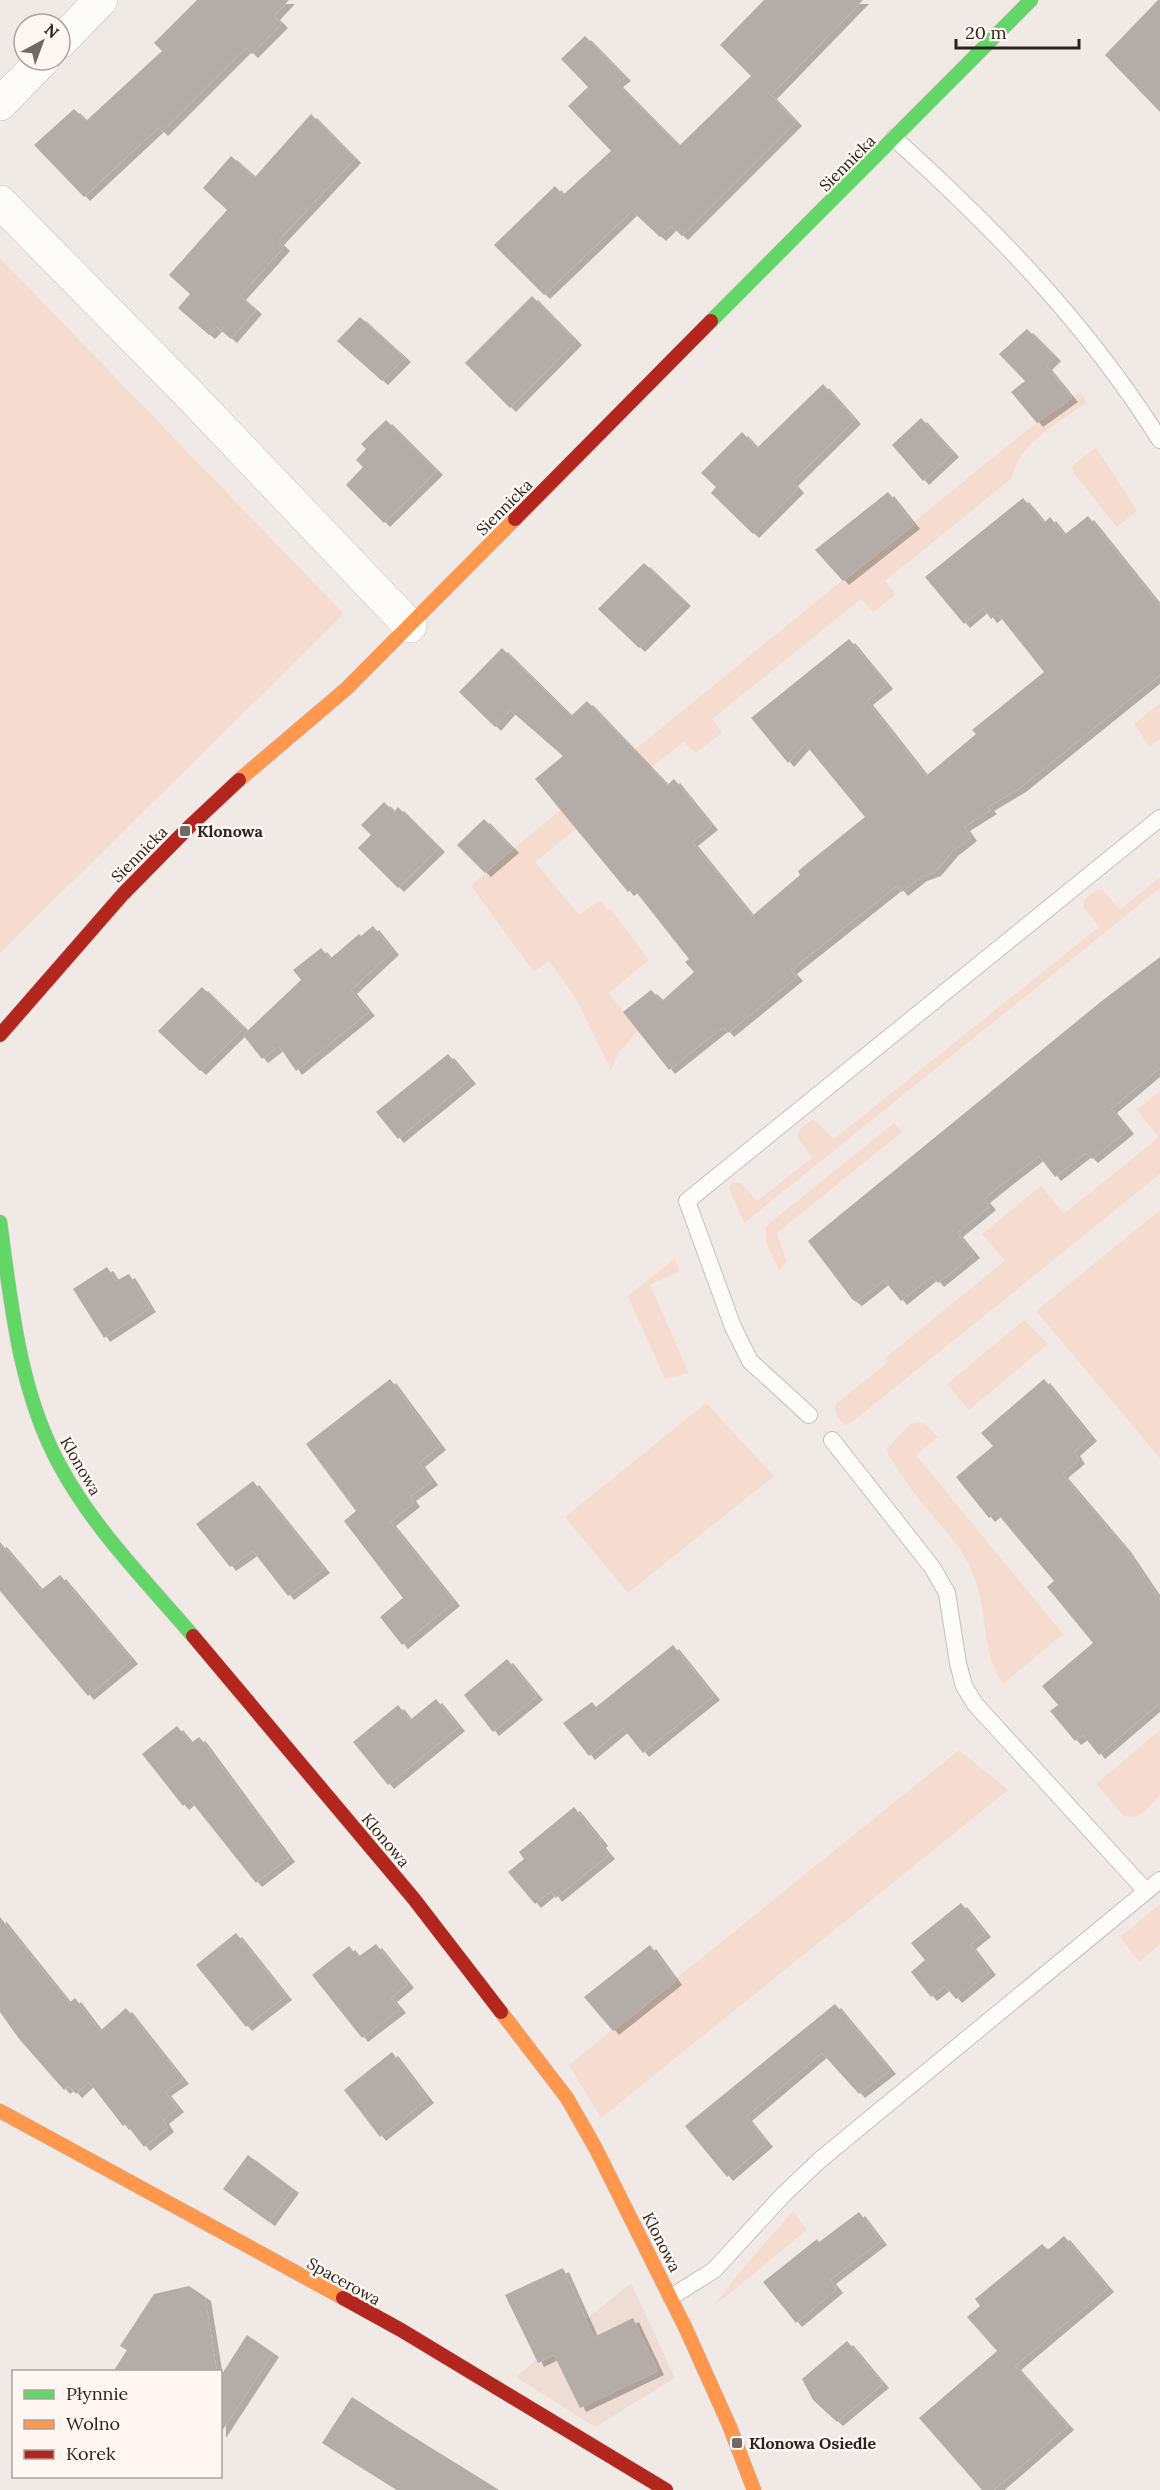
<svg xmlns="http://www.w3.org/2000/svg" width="1160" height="2490" font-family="Lora,serif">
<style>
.built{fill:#eeddd5}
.green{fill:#f6dcd0}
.building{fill:#b3aca9;filter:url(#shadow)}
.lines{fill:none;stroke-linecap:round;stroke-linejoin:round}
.lane-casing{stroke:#c6bfbc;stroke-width:18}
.street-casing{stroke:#c6bfbc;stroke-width:34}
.fast-casing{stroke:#c6bfbc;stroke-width:15}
.slow-casing{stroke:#c6bfbc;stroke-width:15}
.jam-casing{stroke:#c6bfbc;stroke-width:15}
.lane{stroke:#fdfcfb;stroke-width:16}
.street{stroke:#fdfcfb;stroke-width:33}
.fast{stroke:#63d668;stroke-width:14}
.slow{stroke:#ff974d;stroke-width:14}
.jam{stroke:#b3261e;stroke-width:14}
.poi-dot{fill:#706966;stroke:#fff6f1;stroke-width:2}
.labels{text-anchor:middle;stroke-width:5;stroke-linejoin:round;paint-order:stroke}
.street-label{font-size:16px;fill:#2a2421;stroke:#fff6f1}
.poi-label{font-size:16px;font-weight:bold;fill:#2a2421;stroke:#fff6f1;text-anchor:start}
</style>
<defs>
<filter id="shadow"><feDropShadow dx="6" dy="4" stdDeviation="0" flood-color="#0004"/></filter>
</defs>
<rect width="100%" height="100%" fill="#f1e9e5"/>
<!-- built -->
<path class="built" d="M 631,2283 L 675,2378 L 595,2427 L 516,2377 L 536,2360 L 539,2363 L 578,2345 L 572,2331 Z"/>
<!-- green -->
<path class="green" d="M 0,258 L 344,614 L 0,953 Z
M 1080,392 L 1087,402 C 1060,422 1018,443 1012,478 L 885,581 L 896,594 L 873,612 L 861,599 L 712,719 L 722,733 L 696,753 L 683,742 L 535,862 L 579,915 L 600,900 L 607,910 L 610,908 L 649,960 L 609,993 L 638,1031 L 619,1052 L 611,1070 L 575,997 L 549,961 L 534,972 L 471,886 L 513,849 L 969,477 L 1039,421 Z
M 1096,447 L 1137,511 L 1117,527 L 1073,472 L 1072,466 Z
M 1160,703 L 1160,739 L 1150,747 L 1134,724 Z
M 1160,877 L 1160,888 L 744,1223 L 729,1188 L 733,1182 L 741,1183 L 757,1201 L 812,1158 L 797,1137 L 799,1130 L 811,1120 L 815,1120 L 834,1139 L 1099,927 L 1083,907 L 1085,899 L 1097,889 L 1104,891 L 1120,910 Z
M 1160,1091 L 1160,1174 L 851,1423 L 845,1425 C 838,1420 833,1412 837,1403 L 888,1362 L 885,1358 L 1005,1261 L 982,1234 L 1041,1186 L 1064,1214 L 1159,1137 L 1137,1110 Z
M 894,1123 L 902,1132 L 777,1233 L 787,1262 L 779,1270 L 766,1243 L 766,1226 Z
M 1160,1210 L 1160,1458 L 1036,1311 Z
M 674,1259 L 680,1271 L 650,1285 L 689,1373 L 665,1379 L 628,1296 Z
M 1024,1320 L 1048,1344 L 969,1410 L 947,1384 Z
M 706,1403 L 774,1476 L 628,1593 L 565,1517 Z
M 918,1422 L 925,1424 L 938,1437 L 916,1455 L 1063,1634 L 1003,1684 C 981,1653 988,1609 973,1574 C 961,1543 934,1519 914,1493 C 905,1481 897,1467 888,1455 L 887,1449 L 910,1424 Z
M 1160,1730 L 1160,1795 C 1150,1805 1139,1823 1123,1815 L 1096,1784 Z
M 959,1750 L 1008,1790 L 601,2118 L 569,2065 Z
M 1160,1904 L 1160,1944 L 1139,1962 L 1120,1937 Z
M 793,2211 L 807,2230 L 713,2307 L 739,2273 Z"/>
<!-- building -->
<path class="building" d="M 197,0 L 289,0 L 274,16 L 282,24 L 252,54 L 246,48 L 162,132 L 158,128 L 84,197 L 34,145 L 74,109 L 86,121 L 162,51 L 154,43 Z
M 764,0 L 863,0 L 771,95 L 767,91 L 796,122 L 682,236 L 671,226 L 660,237 L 632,211 L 544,295 L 494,245 L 555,186 L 563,195 L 611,151 L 568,106 L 588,87 L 561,59 L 585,36 L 625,77 L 617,83 L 679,146 L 751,76 L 720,45 Z
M 1158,0 L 1160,0 L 1160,112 L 1105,55 Z
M 311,114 L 355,159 L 278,241 L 284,247 L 240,296 L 256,310 L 231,339 L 217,327 L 209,335 L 178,308 L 190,294 L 169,275 L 227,210 L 203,188 L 231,156 L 255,177 Z
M 532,296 L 576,341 L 510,408 L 465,363 Z
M 360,317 L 405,358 L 382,381 L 337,341 Z
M 1027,329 L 1055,357 L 1046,366 L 1072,398 L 1037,423 L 1011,392 L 1025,381 L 999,354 Z
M 823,384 L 855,420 L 792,482 L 798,489 L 753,534 L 711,493 L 716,487 L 701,473 L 742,432 L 757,448 Z
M 921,418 L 953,453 L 923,481 L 892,445 Z
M 386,420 L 437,471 L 384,523 L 346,485 L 363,467 L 356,460 L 366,449 L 361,444 Z
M 888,492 L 914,525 L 843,581 L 815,550 Z
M 1023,498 L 1044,523 L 1050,517 L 1064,535 L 1088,516 L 1160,606 L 1160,675 L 1020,788 L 988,807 L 991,810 L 964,827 L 971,837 L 952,852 L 935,872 L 921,877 L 902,892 L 897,886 L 791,970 L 797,977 L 728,1033 L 723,1027 L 669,1070 L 623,1012 L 651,990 L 662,1001 L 694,972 L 685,962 L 689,959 L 633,888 L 628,892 L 535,779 L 563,756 L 510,710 L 495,727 L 459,692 L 502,648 L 571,716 L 587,701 L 667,785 L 674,779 L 712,826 L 692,842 L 752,916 L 800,875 L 798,871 L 865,817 L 805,744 L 788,763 L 751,718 L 849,639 L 887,685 L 867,701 L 926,776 L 976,734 L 972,730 L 1044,672 L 998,614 L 991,619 L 983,608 L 964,624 L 925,577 Z
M 644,563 L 685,602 L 639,648 L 598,609 Z
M 384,802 L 394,812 L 398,807 L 439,848 L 398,888 L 358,848 L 371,835 L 361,825 Z
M 484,819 L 513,849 L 485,873 L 457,845 Z
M 373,926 L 393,951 L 351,990 L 369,1012 L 296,1071 L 279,1046 L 262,1059 L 243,1035 L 301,980 L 293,970 L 321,948 L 330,959 L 359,934 L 361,936 Z
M 1160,957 L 1160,1068 L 1111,1109 L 1128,1130 L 1092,1159 L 1086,1153 L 1055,1177 L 1039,1156 L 1014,1175 L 984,1199 L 990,1206 L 957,1233 L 974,1254 L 938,1283 L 932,1276 L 901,1301 L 884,1280 L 856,1302 L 852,1299 L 808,1241 L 1103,1000 Z
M 202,987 L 244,1028 L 200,1071 L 158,1031 Z
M 448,1054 L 470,1080 L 398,1139 L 376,1112 Z
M 107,1267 L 116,1281 L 129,1274 L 150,1308 L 104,1338 L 73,1289 Z
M 390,1379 L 440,1446 L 419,1463 L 432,1481 L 410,1497 L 414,1503 L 390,1522 L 454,1602 L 402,1645 L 380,1617 L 403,1598 L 344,1521 L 356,1511 L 306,1444 Z
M 1044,1379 L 1091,1437 L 1074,1452 L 1079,1460 L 1062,1474 L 1125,1548 L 1160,1600 L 1160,1703 L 1099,1755 L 1083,1735 L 1075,1741 L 1050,1711 L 1058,1705 L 1042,1686 L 1093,1643 L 1047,1587 L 1054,1581 L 996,1512 L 989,1518 L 956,1477 L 993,1446 L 981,1433 Z
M 253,1481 L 324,1569 L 288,1596 L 253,1551 L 230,1567 L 196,1524 Z
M 0,1542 L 41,1590 L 60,1575 L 132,1660 L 88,1696 L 0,1591 Z
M 673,1645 L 714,1696 L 643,1753 L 623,1728 L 589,1756 L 563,1723 L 592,1702 L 596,1707 Z
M 507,1659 L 537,1696 L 493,1732 L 464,1695 Z
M 436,1699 L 459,1727 L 388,1785 L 353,1742 L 398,1705 L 410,1720 Z
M 177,1726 L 191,1743 L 199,1737 L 201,1739 L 289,1858 L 256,1883 L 190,1800 L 183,1806 L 142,1754 Z
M 574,1807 L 602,1842 L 600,1844 L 609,1855 L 556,1898 L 551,1891 L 535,1904 L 508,1872 L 524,1859 L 519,1852 Z
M 961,1903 L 985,1933 L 970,1945 L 990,1971 L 956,1999 L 945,1986 L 931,1997 L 911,1972 L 925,1960 L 911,1943 Z
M 0,1917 L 69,2003 L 75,1998 L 100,2031 L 126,2008 L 183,2080 L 165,2092 L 178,2108 L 163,2120 L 168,2128 L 144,2147 L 126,2124 L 123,2126 L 89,2082 L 76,2094 L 69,2086 L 64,2090 L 20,2040 L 0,2012 Z
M 236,1933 L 286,1996 L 246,2027 L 196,1965 Z
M 376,1944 L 408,1984 L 391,1998 L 400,2009 L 362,2038 L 312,1975 L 349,1946 L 358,1957 Z
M 650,1945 L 676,1981 L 613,2031 L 584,1997 Z
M 835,2004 L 890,2070 L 859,2094 L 822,2053 L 746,2117 L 767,2143 L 727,2177 L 685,2126 Z
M 392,2052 L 428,2099 L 380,2137 L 344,2090 Z
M 248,2155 L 293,2189 L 269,2222 L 223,2189 Z
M 859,2212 L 881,2241 L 830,2280 L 837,2289 L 796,2323 L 763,2282 L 817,2239 L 819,2242 Z
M 1064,2236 L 1108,2288 L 1015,2366 L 1068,2426 L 994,2490 L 982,2490 L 919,2418 L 997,2351 L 967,2317 L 980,2306 L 975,2299 L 1042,2244 L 1048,2250 Z
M 563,2268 L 594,2337 L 633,2318 L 658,2371 L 580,2408 L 554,2355 L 538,2363 L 505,2295 Z
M 189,2286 L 205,2297 L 217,2372 L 113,2372 L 127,2350 L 120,2346 L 154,2294 Z
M 247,2335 L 273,2353 L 220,2434 L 220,2377 Z
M 847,2341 L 883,2384 L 837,2422 L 813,2400 L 802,2379 Z
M 352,2397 L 404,2431 L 499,2490 L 397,2490 L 322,2443 Z"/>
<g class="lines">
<defs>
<path id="lane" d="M 894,138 C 997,231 1086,323 1160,440
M 809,1415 L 750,1361 L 733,1327 L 687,1201 L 1160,818
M 832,1440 L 932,1567 L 947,1593 L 958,1663 L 964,1686 L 975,1704 L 1146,1891
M 671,2297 L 714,2270 L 783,2195 L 821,2159 L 1160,1880"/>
<path id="street" d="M 60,42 L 101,0
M 0,104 L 43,60
M 0,202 L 187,392 L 410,626"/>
<path id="fast" d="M 711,321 L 1031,0
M 0,1222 C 11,1303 19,1390 59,1464 C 93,1528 146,1581 193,1636"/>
<path id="slow" d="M 239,780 L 346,689 L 515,519
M 501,2012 L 567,2098 L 596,2149 L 686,2329 L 729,2425 L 754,2490
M 0,2111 L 343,2298"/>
<path id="jam" d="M 515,519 L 711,321
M 0,1035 L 123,894 L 190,826 L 239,780
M 193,1636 L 414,1899 L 501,2012
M 343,2298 L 401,2330 L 666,2490"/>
</defs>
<!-- lane casing -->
<use href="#lane" class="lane-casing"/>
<!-- street casing -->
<use href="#street" class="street-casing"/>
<!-- fast casing -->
<use href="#fast" class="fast-casing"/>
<!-- slow casing -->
<use href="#slow" class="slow-casing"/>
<!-- jam casing -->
<use href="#jam" class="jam-casing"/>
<!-- lane -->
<use href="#lane" class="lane"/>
<!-- street -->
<use href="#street" class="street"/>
<!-- fast -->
<use href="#fast" class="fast"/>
<!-- slow -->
<use href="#slow" class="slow"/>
<!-- jam -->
<use href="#jam" class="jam"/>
</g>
<!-- markers -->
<g class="poi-dot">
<rect x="179" y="825" width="12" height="12" rx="3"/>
<rect x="731" y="2437" width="12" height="12" rx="3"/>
</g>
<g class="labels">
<!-- street labels -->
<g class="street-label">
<text transform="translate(847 163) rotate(-45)" y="6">Siennicka</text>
<text transform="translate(504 507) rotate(-45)" y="6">Siennicka</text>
<text transform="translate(139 854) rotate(-45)" y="6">Siennicka</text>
<text transform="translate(81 1466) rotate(60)" y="6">Klonowa</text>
<text transform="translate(386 1840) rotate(50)" y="6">Klonowa</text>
<text transform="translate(662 2242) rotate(63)" y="6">Klonowa</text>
<text transform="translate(344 2281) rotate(29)" y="6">Spacerowa</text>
</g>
<!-- poi labels -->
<g class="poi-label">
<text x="197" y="837">Klonowa</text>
<text x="749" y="2449">Klonowa Osiedle</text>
</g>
</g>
<!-- legend -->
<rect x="12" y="2370" width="210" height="108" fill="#fff6f1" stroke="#aaa29e" stroke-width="1.5"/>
<rect x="24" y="2390" width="30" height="9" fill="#63d668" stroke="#aaa29e" stroke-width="1.5"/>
<text x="66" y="2400" font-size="18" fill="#2a2421">Płynnie</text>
<rect x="24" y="2420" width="30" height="9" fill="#ff974d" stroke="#aaa29e" stroke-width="1.5"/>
<text x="66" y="2430" font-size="18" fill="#2a2421">Wolno</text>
<rect x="24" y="2450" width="30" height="9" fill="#b3261e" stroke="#aaa29e" stroke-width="1.5"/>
<text x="66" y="2460" font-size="18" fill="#2a2421">Korek</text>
<!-- north arrow -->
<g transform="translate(42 42) rotate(41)"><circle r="28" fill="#fff6f1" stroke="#aaa29e" stroke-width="1.5"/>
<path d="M0-4.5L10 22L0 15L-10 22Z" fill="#706966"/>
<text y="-9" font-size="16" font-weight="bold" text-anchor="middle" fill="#2a2421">N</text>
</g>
<!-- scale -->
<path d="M956 39v9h123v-9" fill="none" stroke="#2a2421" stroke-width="3"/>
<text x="965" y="39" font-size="18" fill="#2a2421" stroke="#fff6f1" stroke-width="4.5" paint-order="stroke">20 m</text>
</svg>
